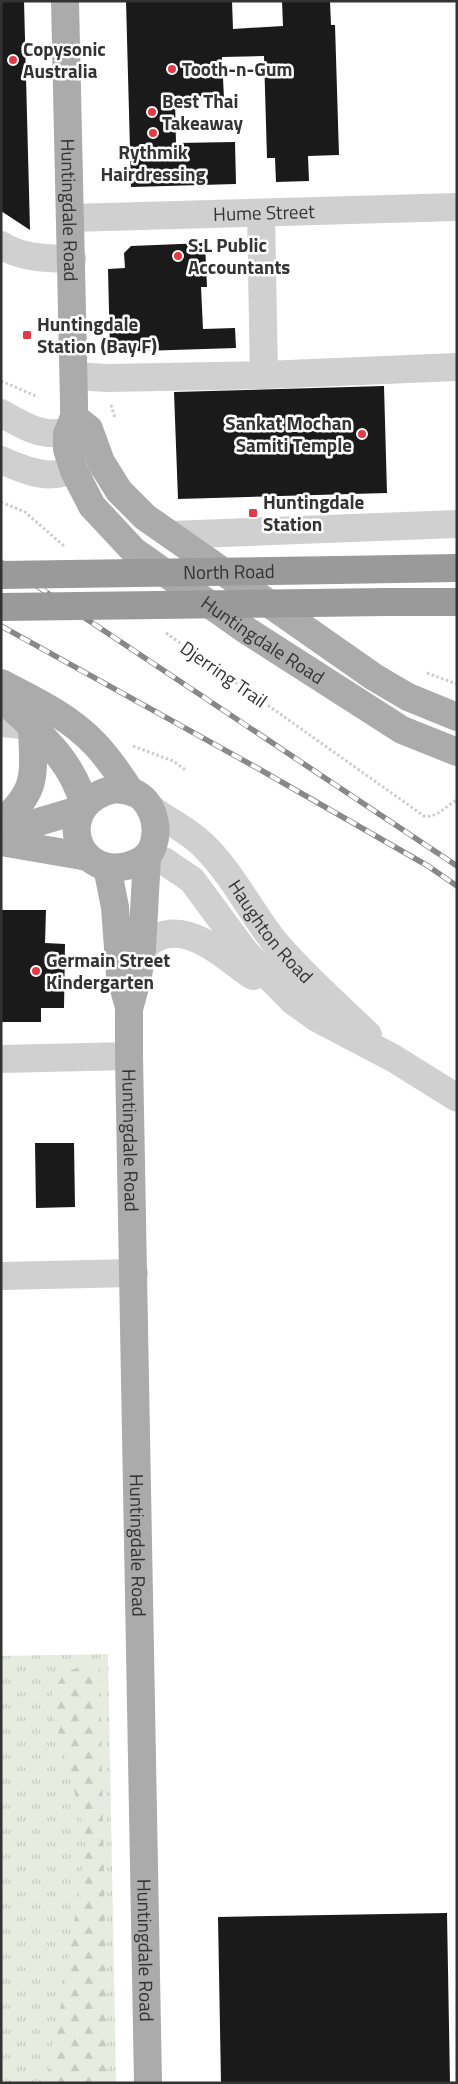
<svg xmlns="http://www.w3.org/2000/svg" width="458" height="2084" font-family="'Titillium Web',sans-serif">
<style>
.grass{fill:url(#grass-tufts)}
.forest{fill:url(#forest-firs)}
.building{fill:#1a1a1a}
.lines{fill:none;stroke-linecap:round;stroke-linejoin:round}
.path{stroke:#cdcdcd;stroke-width:3;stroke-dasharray:2.5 2.5;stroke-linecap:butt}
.minor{stroke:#d0d0d0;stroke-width:28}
.major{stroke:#ababab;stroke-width:28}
.highway{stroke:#9a9a9a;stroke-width:28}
.rail-casing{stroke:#888;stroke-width:5.5}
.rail{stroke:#fff;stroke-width:4;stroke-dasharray:11;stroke-linecap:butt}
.highway-bridge{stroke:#9a9a9a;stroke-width:28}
.poi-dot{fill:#e63946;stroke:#fff;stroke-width:2}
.labels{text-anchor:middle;stroke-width:5;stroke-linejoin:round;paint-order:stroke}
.poi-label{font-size:19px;font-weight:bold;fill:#333;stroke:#fff;text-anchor:start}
.street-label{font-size:19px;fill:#333;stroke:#fff}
</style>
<defs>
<pattern id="grass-tufts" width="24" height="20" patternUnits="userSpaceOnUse" patternTransform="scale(1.25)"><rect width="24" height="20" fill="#e6ecdf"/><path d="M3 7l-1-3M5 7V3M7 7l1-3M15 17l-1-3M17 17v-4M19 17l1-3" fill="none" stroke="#c6cbc0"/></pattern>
<pattern id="forest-firs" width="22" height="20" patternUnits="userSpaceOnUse" patternTransform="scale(1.25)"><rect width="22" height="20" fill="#e6ecdf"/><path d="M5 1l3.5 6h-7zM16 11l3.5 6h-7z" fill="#c6cbc0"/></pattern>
</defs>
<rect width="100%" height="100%" fill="#fff"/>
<!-- grass -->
<path class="grass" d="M 108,1654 L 116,2083 L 1,2083 L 1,1656 Z"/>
<!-- forest -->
<path class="forest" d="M 87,1665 L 100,1667 L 108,2083 L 48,2083 L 52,2047 L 66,1981 L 86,1839 L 66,1757 L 48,1700 L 65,1672 Z"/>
<!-- building -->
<path class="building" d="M 1,1 L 24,1 L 30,230 L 1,211 Z
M 126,1 L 232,1 L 233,29 L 283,26 L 282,1 L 330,1 L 331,25 L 335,25 L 339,155 L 308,156 L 309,181 L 276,182 L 275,158 L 267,158 L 264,56 L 222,57 L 224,99 L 175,100 L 176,143 L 235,142 L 236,184 L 131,187 Z
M 205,243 L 207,287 L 201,287 L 203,329 L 235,328 L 236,348 L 110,352 L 108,269 L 125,268 L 124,253 L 131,246 Z
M 384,386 L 387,493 L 178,499 L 174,392 Z
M 1,910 L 46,910 L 45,943 L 65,944 L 64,1008 L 41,1008 L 41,1022 L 1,1022 Z
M 35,1143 L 74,1143 L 75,1207 L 36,1208 Z
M 447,1913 L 450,2083 L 221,2083 L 218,1917 Z"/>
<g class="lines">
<!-- path -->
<path class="path" d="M 1,381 L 38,397
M 111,405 L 115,418
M 1,502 L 25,512 L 64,546
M 166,633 L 424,816 C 438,818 445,806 457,800
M 427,673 L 457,684
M 133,746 L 173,761 L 187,771"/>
<!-- minor -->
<g class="minor">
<path id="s1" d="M 70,218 L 457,207"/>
<path d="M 1,245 C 23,259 47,258 72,259"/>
<path d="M 264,375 L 457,367"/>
<path d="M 74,376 L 107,378 L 264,375 L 261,213"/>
<path d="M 1,413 C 37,434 48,438 89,429"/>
<path d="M 1,460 C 46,480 57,479 99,458"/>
<path d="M 171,535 L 457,524"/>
<path d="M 1,723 L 32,726"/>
<path id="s2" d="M 149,807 C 167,821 189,830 205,847 C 232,874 250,910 273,940 C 301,974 336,1004 368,1035"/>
<path d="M 148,855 L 164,861 L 192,880 L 245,952 L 293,1001 L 317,1018 L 393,1058 L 457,1098"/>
<path d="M 142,949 C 179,910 221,955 253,976"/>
<path d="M 1,1059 L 129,1056"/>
<path d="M 1,1276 L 134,1273"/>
</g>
<!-- major -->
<g class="major">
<path id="s3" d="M 65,1 L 74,401 L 74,417 L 67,434 L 67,449 L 74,471 L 92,506 L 134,551 L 246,630 L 402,730 L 457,752"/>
<path d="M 74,417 L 89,429 L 101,462 L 119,491 L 145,517 L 374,677 L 408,697 L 457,717"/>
<path d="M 1,683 C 34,700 70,717 96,745 C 109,759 120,775 131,792"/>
<path d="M 1,698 C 35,729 73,759 84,806"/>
<path d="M 115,789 C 120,790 126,790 130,791 C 152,798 160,825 153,846 C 149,858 139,863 127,866 C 73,879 53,802 115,789 Z"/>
<path d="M 1,822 C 40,790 33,772 32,726"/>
<path d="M 1,833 L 82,809"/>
<path d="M 1,842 L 88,857"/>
<path id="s4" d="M 147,857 L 142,949 L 138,976 L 129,1009 L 129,1056 L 148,2083"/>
<path d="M 107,867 L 115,907 L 120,975 L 129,1007"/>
</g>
<!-- highway -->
<path class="highway" d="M 337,570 L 457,568
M 385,602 L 457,602"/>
<defs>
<path id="rail" d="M 1,562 L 457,866
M 1,626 L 259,769 L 428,866 L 457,886"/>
</defs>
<!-- rail casing -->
<use href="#rail" class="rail-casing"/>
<!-- rail -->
<use href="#rail" class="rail"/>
<!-- highway-bridge -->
<g class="highway-bridge">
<path id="s5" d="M 1,575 L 337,570"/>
<path d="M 1,607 L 385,602"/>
</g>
</g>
<!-- markers -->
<g class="poi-dot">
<circle cx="13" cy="60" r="5"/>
<circle cx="172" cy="69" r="5"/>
<circle cx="152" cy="112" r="5"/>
<circle cx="153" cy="133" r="5"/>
<circle cx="178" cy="256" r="5"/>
<rect x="22" y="330" width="10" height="10" rx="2.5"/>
<circle cx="362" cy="434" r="5"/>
<rect x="248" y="508" width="10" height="10" rx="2.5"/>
<circle cx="36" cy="971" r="5"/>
</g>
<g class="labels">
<!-- poi labels -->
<g class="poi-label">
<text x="23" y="56">Copysonic<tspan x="23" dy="22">Australia</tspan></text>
<text x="182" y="76">Tooth-n-Gum</text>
<text x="162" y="108">Best Thai<tspan x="162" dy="22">Takeaway</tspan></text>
<text x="153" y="159" text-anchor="middle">Rythmik<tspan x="153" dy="22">Hairdressing</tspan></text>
<text x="188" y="252">S.L Public<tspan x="188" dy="22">Accountants</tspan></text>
<text x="37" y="331">Huntingdale<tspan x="37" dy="22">Station (Bay F)</tspan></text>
<text x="352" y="430" text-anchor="end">Sankat Mochan<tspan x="352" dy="22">Samiti Temple</tspan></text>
<text x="263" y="509">Huntingdale<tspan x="263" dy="22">Station</tspan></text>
<text x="46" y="967">Germain Street<tspan x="46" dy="22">Kindergarten</tspan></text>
</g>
<!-- street labels -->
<g class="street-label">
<text dy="7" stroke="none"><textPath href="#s3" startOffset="209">Huntingdale Road</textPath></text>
<text dy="7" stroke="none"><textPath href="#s1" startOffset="194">Hume Street</textPath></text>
<text dy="7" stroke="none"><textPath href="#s5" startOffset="228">North Road</textPath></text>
<text dy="7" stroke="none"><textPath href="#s3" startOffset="730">Huntingdale Road</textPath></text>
<text transform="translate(224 674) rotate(35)" y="7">Djerring Trail</text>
<text dy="7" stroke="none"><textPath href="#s2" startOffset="176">Haughton Road</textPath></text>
<text dy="7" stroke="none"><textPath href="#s4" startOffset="285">Huntingdale Road</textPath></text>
<text dy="7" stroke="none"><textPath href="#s4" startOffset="690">Huntingdale Road</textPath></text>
<text dy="7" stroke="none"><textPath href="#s4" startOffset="1095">Huntingdale Road</textPath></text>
</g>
</g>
<!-- border -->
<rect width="458" height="2084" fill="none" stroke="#333333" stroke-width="5"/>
</svg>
